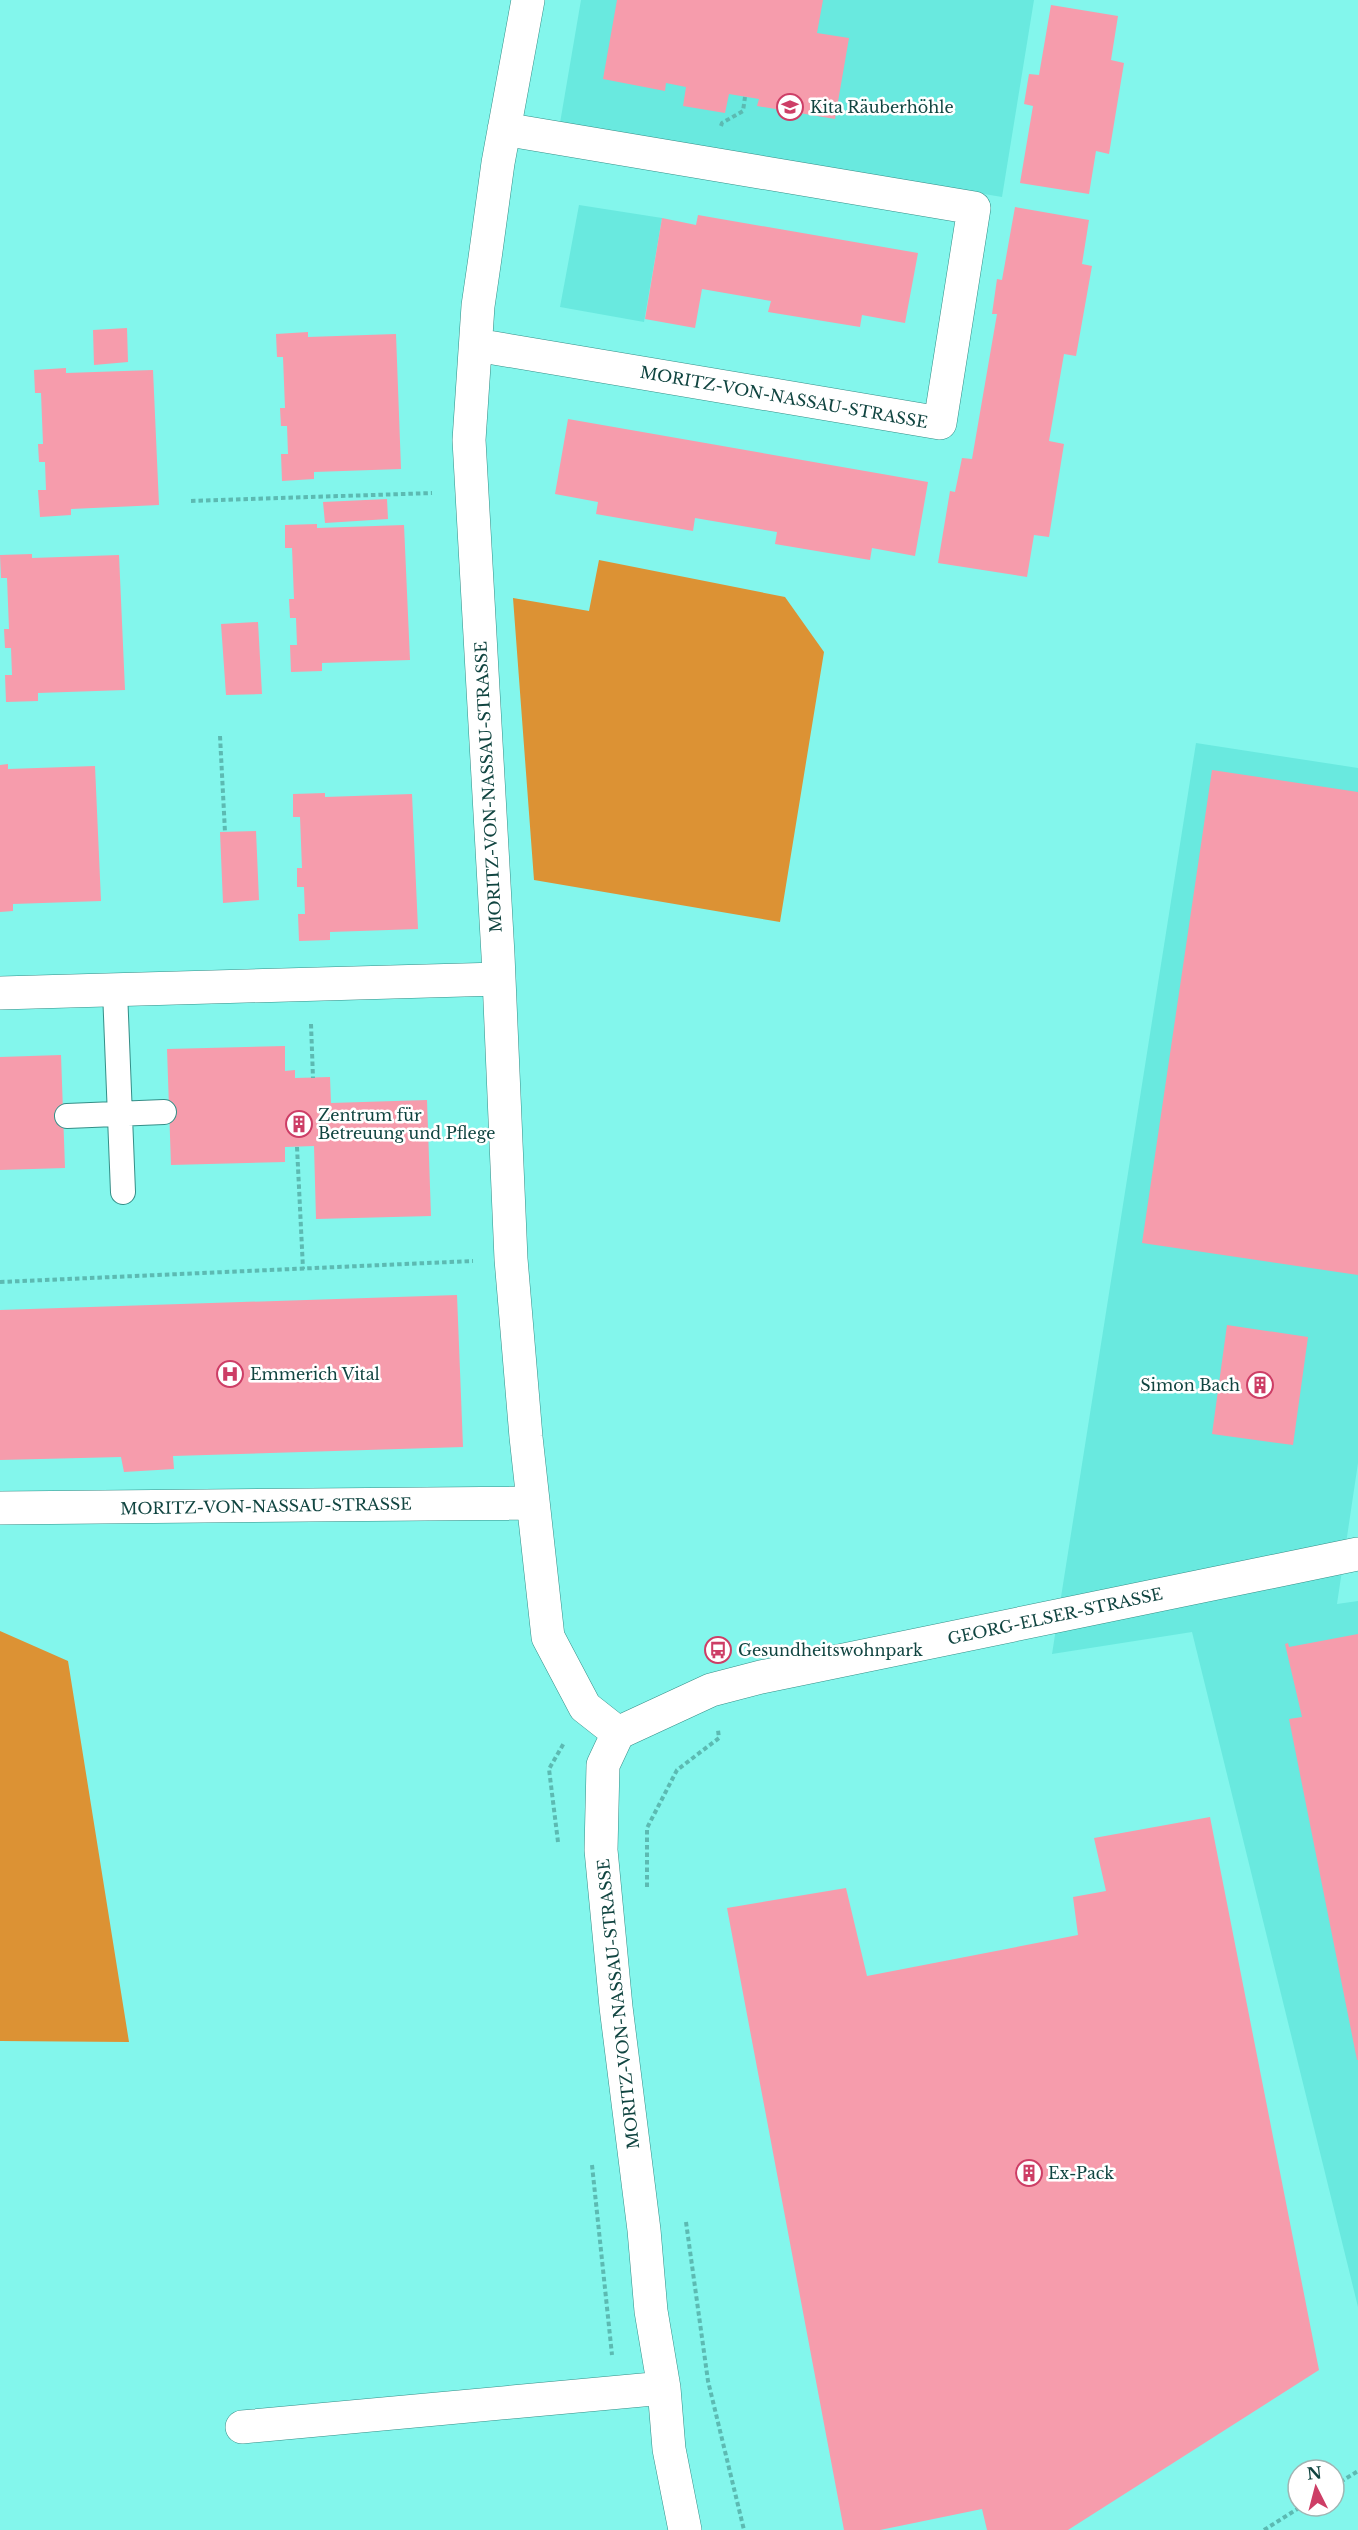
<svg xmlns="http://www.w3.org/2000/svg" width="1358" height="2530" font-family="'Libre Baskerville',serif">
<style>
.built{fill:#69e9df}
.forest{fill:#dc9234}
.building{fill:#f69cac}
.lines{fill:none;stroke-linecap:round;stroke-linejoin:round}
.service-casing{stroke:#348e87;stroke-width:26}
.minor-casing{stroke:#348e87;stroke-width:34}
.path{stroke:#5cbab2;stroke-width:4;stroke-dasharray:4.5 3;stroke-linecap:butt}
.service{stroke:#fff;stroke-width:24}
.minor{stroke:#fff;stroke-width:33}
.labels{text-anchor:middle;stroke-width:5;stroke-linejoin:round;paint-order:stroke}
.poi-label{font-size:16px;fill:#114541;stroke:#fff;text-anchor:start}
.street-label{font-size:16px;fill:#114541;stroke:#fff}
</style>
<rect width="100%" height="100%" fill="#83f6ec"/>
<!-- built -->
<path class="built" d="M 581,0 L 1034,0 L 1002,197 L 560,123 Z
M 579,205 L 662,218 L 644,322 L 560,307 Z
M 1196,743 L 1358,768 L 1358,1463 L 1337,1604 L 1358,1601 L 1358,2307 L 1192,1632 L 1052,1654 Z"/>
<!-- forest -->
<path class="forest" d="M 599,560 L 785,597 L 824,652 L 780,922 L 534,880 L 513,598 L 589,611 Z
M 0,1631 L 68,1661 L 129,2042 L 0,2041 Z"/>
<!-- building -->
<path class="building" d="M 617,0 L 823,0 L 817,33 L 849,38 L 835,119 L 757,106 L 759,99 L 729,94 L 725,113 L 683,106 L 686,87 L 666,83 L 665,91 L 603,79 Z
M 1051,5 L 1118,16 L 1111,60 L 1124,63 L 1109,154 L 1096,151 L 1089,194 L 1020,183 L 1033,106 L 1024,104 L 1029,74 L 1039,75 Z
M 1015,207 L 1089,220 L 1082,264 L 1092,266 L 1076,356 L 1064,354 L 1049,441 L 1064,444 L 1049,537 L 1034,535 L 1027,577 L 938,563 L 950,491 L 955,492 L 962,458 L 972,459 L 997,314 L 992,314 L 997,279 L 1002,280 Z
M 698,215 L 918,253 L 905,323 L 862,315 L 860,327 L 768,312 L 771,301 L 702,289 L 695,328 L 645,319 L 662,218 L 696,225 Z
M 127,328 L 128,362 L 94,365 L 93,330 Z
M 308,332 L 308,337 L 396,334 L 401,469 L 314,472 L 314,479 L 282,481 L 281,454 L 288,454 L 287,426 L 281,426 L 280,408 L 285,408 L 283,357 L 277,357 L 276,334 Z
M 66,368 L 66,373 L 153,370 L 159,505 L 71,509 L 71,515 L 40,517 L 38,490 L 46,490 L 45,462 L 39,462 L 38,444 L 43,444 L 41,393 L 35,393 L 34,370 Z
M 568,419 L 928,482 L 915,556 L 872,548 L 870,560 L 775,544 L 777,532 L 695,518 L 693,531 L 596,514 L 598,502 L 555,494 Z
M 387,499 L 388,519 L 325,523 L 323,502 Z
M 317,524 L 317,528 L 404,525 L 410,660 L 322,663 L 322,671 L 291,672 L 290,645 L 297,645 L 296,618 L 290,618 L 289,599 L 294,599 L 292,548 L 285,548 L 285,525 Z
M 32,554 L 32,558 L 119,555 L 125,690 L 38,693 L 38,701 L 6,702 L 5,675 L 12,675 L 11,648 L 5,648 L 4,629 L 9,629 L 7,578 L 1,578 L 0,555 Z
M 258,622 L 262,694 L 226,695 L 221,624 Z
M 8,764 L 8,769 L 95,766 L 101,901 L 13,904 L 13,911 L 0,912 L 0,765 Z
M 1212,770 L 1358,792 L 1358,1275 L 1142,1243 Z
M 325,793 L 325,797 L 412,794 L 418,929 L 330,932 L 330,940 L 299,941 L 298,914 L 305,914 L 304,887 L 297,887 L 297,868 L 302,868 L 300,817 L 293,817 L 293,794 Z
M 256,831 L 259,900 L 223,903 L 220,832 Z
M 285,1046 L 285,1071 L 295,1070 L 295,1078 L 330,1077 L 331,1103 L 427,1100 L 431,1216 L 316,1219 L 314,1146 L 285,1147 L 285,1162 L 171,1165 L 167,1049 Z
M 61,1055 L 65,1168 L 0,1170 L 0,1057 Z
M 457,1295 L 463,1447 L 173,1456 L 174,1469 L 124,1472 L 121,1457 L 0,1460 L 0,1310 Z
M 1227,1325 L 1308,1337 L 1293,1445 L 1212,1434 Z
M 1358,1634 L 1358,2060 L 1357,2060 L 1289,1719 L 1302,1717 L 1285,1644 L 1288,1643 L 1289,1647 Z
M 1210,1817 L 1319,2370 L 1068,2530 L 987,2530 L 982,2509 L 880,2530 L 844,2530 L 727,1908 L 846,1888 L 867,1976 L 1078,1935 L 1073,1897 L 1106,1891 L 1094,1838 Z"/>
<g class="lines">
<defs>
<path id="service" d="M 115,991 L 123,1192
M 67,1116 L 164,1112"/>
<path id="minor" d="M 528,0 L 498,163 L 485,258 L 478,306 L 469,440 L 498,955 L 511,1259 L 526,1437 L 548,1637 L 585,1707 L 618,1733
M 476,345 L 940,423 L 974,208 L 504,129
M 0,993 L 499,979
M 0,1508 L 532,1503
M 618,1733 L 603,1765 L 601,1850 L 616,2007 L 644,2230 L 651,2311 L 664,2388 L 669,2449 L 685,2530
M 618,1733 L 711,1690 L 761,1677 L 1358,1554
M 242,2427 L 664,2388"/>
</defs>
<!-- service casing -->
<use href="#service" class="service-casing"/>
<!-- minor casing -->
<use href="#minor" class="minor-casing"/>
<!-- path -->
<path class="path" d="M 721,126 L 722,123 L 743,111 L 745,97
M 191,501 L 432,493
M 220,736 L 225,832
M 311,1024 L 313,1078
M 297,1147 L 303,1269
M 0,1282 L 473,1261
M 558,1842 L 549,1769 L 564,1743
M 647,1887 L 647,1828 L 677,1770 L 719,1738 L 718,1730
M 592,2165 L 612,2355
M 686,2222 L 708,2381 L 744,2530
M 1334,2486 L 1358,2471
M 1264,2530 L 1302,2506"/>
<!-- service -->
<use href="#service" class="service"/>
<!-- minor -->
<use href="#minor" class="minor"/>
</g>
<!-- icons -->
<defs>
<symbol id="school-ring" viewBox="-11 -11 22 22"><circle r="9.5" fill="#fff" stroke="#cd3e66" stroke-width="1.5"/><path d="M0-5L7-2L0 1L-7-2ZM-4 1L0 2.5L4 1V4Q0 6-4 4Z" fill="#cd3e66"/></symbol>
<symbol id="building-ring" viewBox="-11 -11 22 22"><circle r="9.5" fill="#fff" stroke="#cd3e66" stroke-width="1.5"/><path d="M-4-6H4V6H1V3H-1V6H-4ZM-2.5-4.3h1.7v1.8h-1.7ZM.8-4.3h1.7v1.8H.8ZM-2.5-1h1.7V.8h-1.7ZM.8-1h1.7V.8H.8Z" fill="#cd3e66"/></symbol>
<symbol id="hospital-ring" viewBox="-11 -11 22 22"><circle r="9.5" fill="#fff" stroke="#cd3e66" stroke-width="1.5"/><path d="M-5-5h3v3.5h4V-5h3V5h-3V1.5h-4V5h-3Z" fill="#cd3e66"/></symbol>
<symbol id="bus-ring" viewBox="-11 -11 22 22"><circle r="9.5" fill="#fff" stroke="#cd3e66" stroke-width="1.5"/><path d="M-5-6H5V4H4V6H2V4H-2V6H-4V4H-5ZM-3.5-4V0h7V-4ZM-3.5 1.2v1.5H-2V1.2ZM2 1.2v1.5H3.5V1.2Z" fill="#cd3e66"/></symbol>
</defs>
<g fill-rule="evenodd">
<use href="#school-ring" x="775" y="92" width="30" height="30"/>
<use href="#building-ring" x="284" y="1109" width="30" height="30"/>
<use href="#hospital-ring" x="215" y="1359" width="30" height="30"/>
<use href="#building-ring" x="1245" y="1370" width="30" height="30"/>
<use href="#bus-ring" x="703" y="1635" width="30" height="30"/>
<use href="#building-ring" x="1014" y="2158" width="30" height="30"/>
</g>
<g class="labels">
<!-- poi labels -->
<g class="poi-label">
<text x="810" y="113">Kita Räuberhöhle</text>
<text x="318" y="1121">Zentrum für<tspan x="318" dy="18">Betreuung und Pflege</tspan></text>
<text x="250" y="1380">Emmerich Vital</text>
<text x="1240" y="1391" text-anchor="end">Simon Bach</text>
<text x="738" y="1656">Gesundheitswohnpark</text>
<text x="1048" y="2179">Ex-Pack</text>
</g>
<!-- street labels -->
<g class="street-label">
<text transform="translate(784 397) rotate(10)" y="6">MORITZ-VON-NASSAU-STRASSE</text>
<text transform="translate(488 787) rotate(-93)" y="6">MORITZ-VON-NASSAU-STRASSE</text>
<text transform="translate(266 1506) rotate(-1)" y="6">MORITZ-VON-NASSAU-STRASSE</text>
<text transform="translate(1055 1616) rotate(-12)" y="6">GEORG-ELSER-STRASSE</text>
<text transform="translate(618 2004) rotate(-96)" y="6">MORITZ-VON-NASSAU-STRASSE</text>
</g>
</g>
<!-- north arrow -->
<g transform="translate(1316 2488) rotate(354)"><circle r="28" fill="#ffffff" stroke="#a0b5b3" stroke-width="1.5"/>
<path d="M0-4.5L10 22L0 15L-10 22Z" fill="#cd3e66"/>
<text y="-9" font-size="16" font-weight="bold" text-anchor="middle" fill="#114541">N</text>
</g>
</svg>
